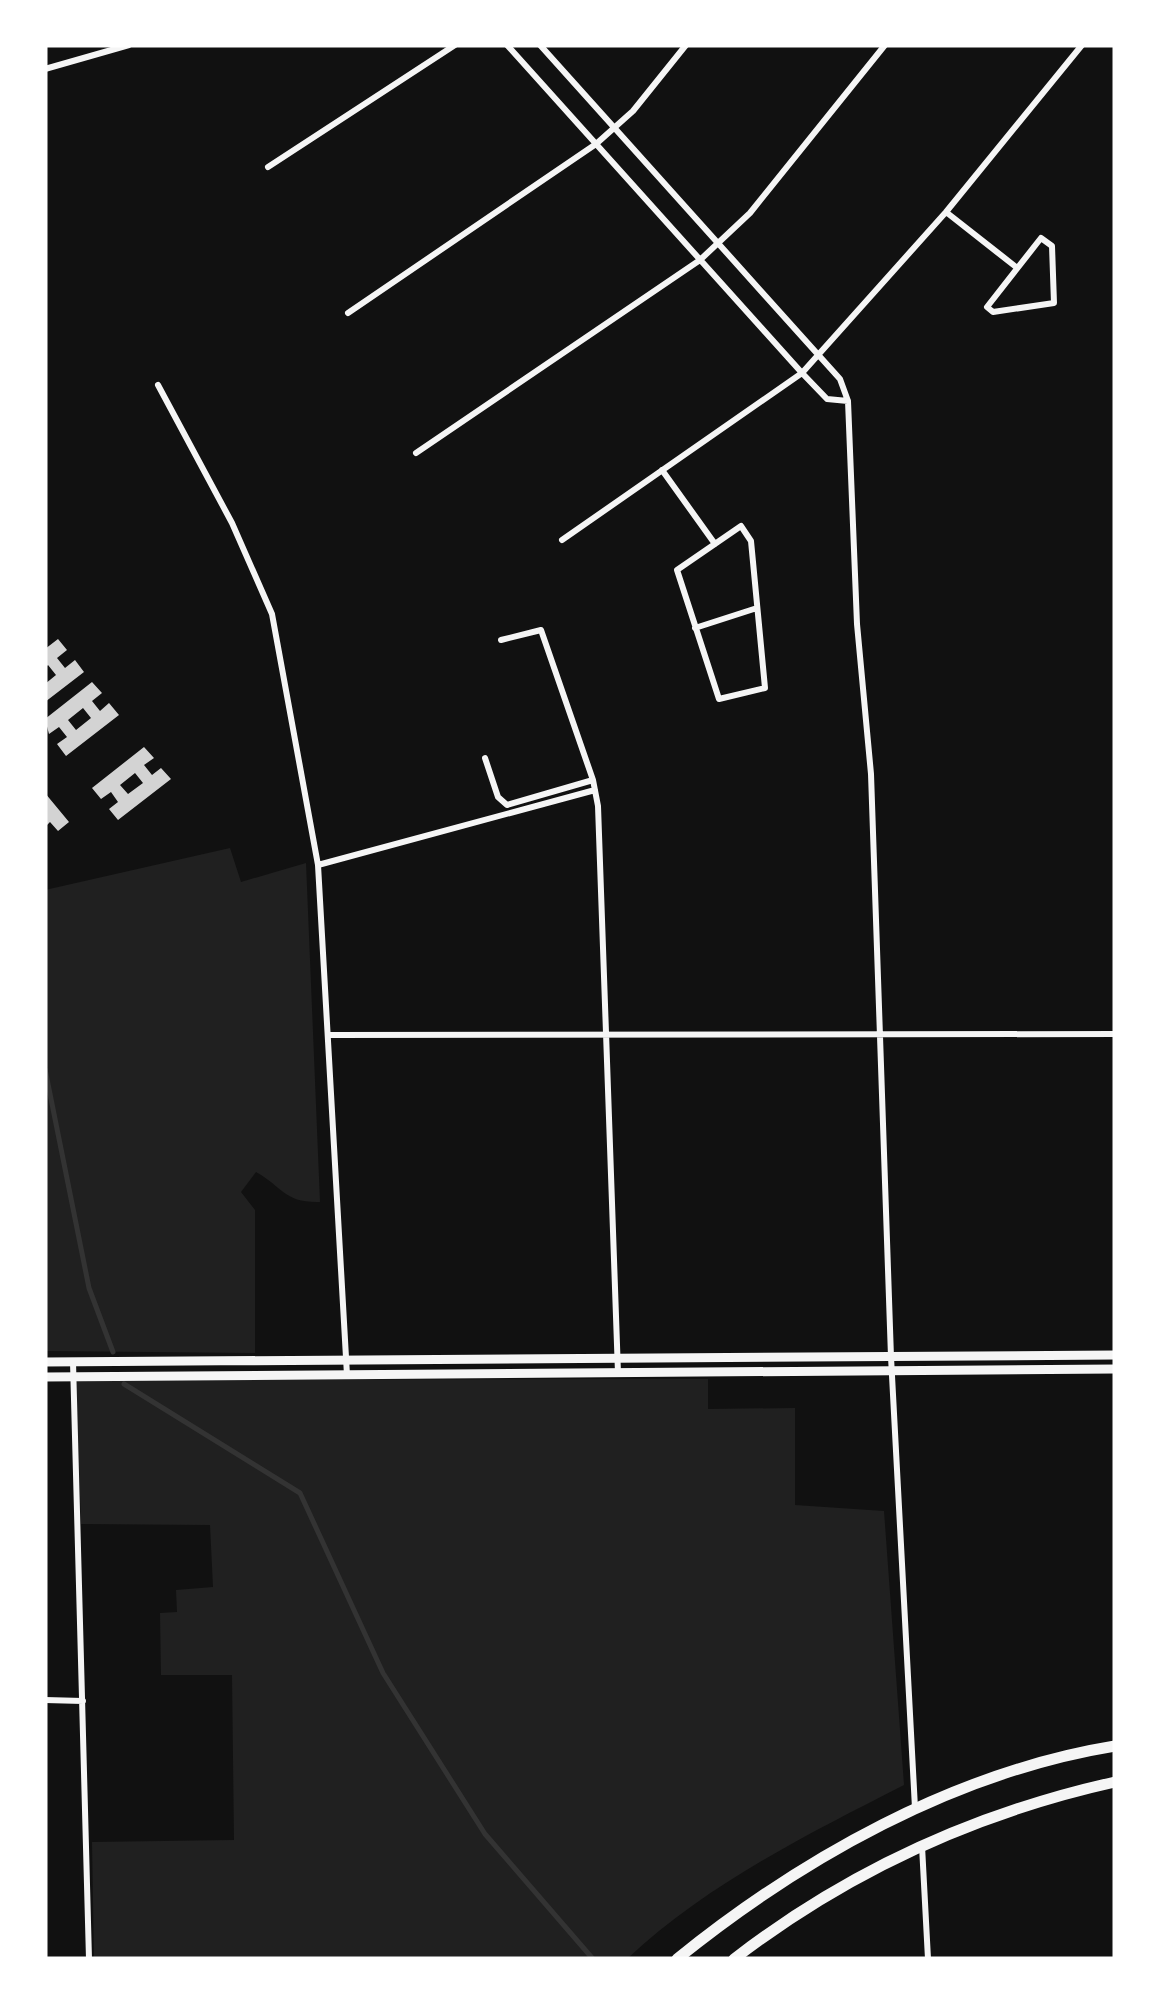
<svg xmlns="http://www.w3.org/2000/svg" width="1160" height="2004" font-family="Rubik,sans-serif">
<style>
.green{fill:#202020}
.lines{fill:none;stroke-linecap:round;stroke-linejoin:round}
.stream{stroke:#333;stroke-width:5}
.building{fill:#d3d3d3;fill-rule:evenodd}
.minor{stroke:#f5f5f5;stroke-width:6}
.tertiary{stroke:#f5f5f5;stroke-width:9}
.trunk{stroke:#f5f5f5;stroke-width:11}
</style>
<rect width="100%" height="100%" fill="#111"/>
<!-- green -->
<path class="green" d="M 230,848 L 241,882 L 306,863 L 320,1202 C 284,1203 283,1187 256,1172 L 241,1192 L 255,1210 L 255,1353 L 45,1351 L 45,890 Z
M 708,1379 L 708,1409 L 795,1408 L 795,1505 L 884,1511 L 904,1785 C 808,1834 707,1884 627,1959 L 94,1959 L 92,1842 L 234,1840 L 232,1675 L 161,1675 L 160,1613 L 177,1612 L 176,1590 L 213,1587 L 210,1525 L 81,1524 L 76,1380 Z"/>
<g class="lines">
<!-- stream -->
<path class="stream" d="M 45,1069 L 89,1288 L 113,1352
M 124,1384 L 300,1493 L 383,1673 L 485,1834 L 593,1959"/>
</g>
<!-- building -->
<path class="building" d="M 58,639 L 67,650 L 57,658 L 65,668 L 75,660 L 84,672 L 45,702 L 45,684 L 56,675 L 48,665 L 45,668 L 45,649 Z
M 92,682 L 102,693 L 92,701 L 100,711 L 109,703 L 119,715 L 66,756 L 57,744 L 67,737 L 59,727 L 49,734 L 45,719 ZM 83,708 L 91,718 L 76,730 L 68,720 Z
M 144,747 L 154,758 L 144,765 L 152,775 L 161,768 L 171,779 L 118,820 L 109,809 L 118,802 L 111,792 L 101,799 L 92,788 ZM 135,773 L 143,783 L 128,794 L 120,785 Z
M 45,793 L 69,822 L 58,831 L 50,822 L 45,827 Z"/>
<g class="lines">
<!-- minor -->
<path class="minor" d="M 507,45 L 802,373 L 827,399 L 848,401
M 540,45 L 840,379 L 848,401 L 857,624 L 871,774 L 891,1357 L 915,1808
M 45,69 L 129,45
M 268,167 L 455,45
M 946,212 L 1016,267
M 1041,238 L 1052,246 L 1054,303 L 993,312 L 987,307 Z
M 348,313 L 596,144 L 633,111 L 686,45
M 158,385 L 232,523 L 272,614 L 318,865 L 347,1375
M 416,453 L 700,260 L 750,213 L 885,45
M 662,470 L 715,544
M 741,526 L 751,541 L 765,688 L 719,699 L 677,570 Z
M 562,540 L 802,373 L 946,212 L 1082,45
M 695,628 L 757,608
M 485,758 L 498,797 L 507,805 L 593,780 L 541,630 L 501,640
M 593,780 L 598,806 L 618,1373
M 318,865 L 595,790
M 330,1035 L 1115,1034
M 73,1362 L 89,1959
M 45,1700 L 83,1701
M 922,1846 L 928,1959"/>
<!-- tertiary -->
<path class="tertiary" d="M 45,1362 L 1115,1355
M 45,1377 L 1115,1369"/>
<!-- trunk -->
<path class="trunk" d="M 677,1959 C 802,1858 955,1772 1115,1746
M 734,1959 C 847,1872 976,1813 1115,1782"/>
</g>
<!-- border -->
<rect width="1160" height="2004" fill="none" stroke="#ffffff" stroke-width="95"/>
</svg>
